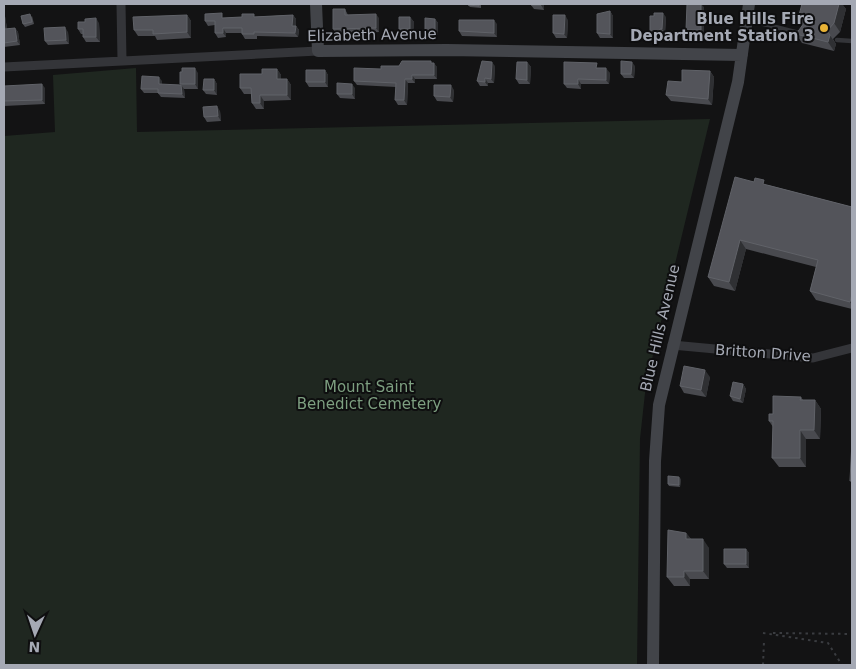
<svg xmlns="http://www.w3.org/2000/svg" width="856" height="669" font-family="'DejaVu Sans',sans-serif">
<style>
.green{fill:#1f2720}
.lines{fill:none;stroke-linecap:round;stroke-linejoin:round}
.path{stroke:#3a3c40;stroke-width:2;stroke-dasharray:2.5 4;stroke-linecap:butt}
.lane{stroke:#343539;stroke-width:4.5}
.street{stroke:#343539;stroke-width:9}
.secondary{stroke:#424449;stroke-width:12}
.wall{fill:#494a4f}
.shaded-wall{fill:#2f3033}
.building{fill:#53545a;stroke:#606268}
.poi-dot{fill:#e9b336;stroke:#0e0e0f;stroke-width:2}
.labels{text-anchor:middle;stroke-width:4;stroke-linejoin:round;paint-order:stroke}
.poi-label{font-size:15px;font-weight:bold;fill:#a5a9b4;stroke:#0e0e0f;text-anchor:end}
.street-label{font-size:15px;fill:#a5a9b4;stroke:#0e0e0f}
.park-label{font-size:15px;fill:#7d9f80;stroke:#0e0e0f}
</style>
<rect width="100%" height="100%" fill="#131314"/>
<!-- green -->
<path class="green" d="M 136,68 L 137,132 L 710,119 L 646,384 L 640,439 L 637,665 L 4,665 L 4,136 L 55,132 L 53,75 Z"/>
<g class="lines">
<!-- path -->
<path class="path" d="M 763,633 L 828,643 L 842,665
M 773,633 L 852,634
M 763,665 L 764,641"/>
<!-- lane -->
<path class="lane" d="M 748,20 L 803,34
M 837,40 L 852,41"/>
<!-- street -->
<path class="street" d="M 121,4 L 122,60
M 4,67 L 318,51
M 672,345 L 813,358 L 852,348"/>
<!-- secondary -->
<path class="secondary" d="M 316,4 L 318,51 L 447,50 L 742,55
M 653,665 L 655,461 L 659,405 L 738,82 L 749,4"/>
</g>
<!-- wall -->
<path class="wall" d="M 481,4 L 481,8 L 470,7 L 468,5 Z
M 531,4 L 544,4 L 544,10 L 534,9 L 531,5 Z
M 802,4 L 842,4 L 846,9 L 840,32 L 833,39 L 836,44 L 834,51 L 802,43 L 796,34 L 802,26 Z
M 704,7 L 704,35 L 690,35 L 686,30 Z
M 345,9 L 348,15 L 379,18 L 379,32 L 336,34 L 333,29 Z
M 4,10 L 7,29 L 15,28 L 18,32 L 20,45 L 4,47 Z
M 610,11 L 613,16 L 613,38 L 600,38 L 597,33 Z
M 187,15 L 191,21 L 191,38 L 157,40 L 155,36 L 138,36 L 134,30 Z
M 293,15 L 296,19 L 296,26 L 299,30 L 298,37 L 257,36 L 257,39 L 245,39 L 242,34 L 242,33 L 226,33 L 226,37 L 218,38 L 215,33 L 215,25 L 208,26 L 205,21 L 225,18 Z
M 32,16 L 34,24 L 25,27 L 23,24 Z
M 410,17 L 414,22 L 414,33 L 402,33 L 399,29 Z
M 666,17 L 665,33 L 663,33 L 662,39 L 653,39 L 650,35 Z
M 435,19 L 438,23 L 438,35 L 428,35 L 425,31 Z
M 568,20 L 567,38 L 556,38 L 553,33 Z
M 99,23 L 100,42 L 86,42 L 83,37 L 83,34 L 81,34 L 78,29 Z
M 497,24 L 497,37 L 462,36 L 459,31 Z
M 68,32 L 69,44 L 48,45 L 45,41 Z
M 527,62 L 531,67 L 530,84 L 519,84 L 516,79 Z
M 432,63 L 437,67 L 437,79 L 415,79 L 415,83 L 408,83 L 407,105 L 398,105 L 395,100 L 396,87 L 357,85 L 354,81 L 381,69 Z
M 495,66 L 494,83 L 488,83 L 488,86 L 480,86 L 477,81 Z
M 635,66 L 634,78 L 624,78 L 621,74 Z
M 600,68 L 610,73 L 609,84 L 581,84 L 581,89 L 567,88 L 564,84 Z
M 277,69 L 281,75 L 281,79 L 287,79 L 291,85 L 291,100 L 264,101 L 264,109 L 256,109 L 252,103 L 251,94 L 244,94 L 240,88 L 262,74 Z
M 325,70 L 328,75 L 328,87 L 309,87 L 306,82 Z
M 710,71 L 714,77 L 712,105 L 671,101 L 666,95 L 682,82 Z
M 198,73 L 198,89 L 184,89 L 185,98 L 161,97 L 158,93 L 144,93 L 141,89 L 162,81 L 162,85 L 180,85 Z
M 214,79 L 217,84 L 217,95 L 206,94 L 203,90 Z
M 4,86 L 45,88 L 45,104 L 4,106 Z
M 355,88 L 355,99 L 340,98 L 337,94 Z
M 454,90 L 453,102 L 437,101 L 434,96 Z
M 220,111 L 221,121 L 207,122 L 204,117 Z
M 768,185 L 852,207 L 852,309 L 816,300 L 810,291 L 816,267 L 746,249 L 735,291 L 714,286 L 708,277 Z
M 710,377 L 706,397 L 684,393 L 680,386 Z
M 743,384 L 746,389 L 743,403 L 733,401 L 730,396 Z
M 801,397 L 803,400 L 815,400 L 821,409 L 820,439 L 806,439 L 806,467 L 779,467 L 772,458 L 773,427 L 769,421 L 773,414 Z
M 681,479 L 680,487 L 669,486 L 668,484 Z
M 686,533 L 691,539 L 709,548 L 709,579 L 690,579 L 690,586 L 674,586 L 667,577 Z
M 746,549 L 749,553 L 749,568 L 727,568 L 724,564 Z"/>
<!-- shaded-wall -->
<path class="shaded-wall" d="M 541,4 L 544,4 L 544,10 L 541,5 Z
M 701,4 L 704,7 L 704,35 L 701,30 Z
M 839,4 L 842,4 L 846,9 L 840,32 L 834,23 Z
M 4,10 L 8,34 L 5,29 L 4,23 Z
M 610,11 L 613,16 L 613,38 L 610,34 Z
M 663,13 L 666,17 L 665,33 L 662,29 Z
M 376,14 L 379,18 L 379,32 L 376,28 Z
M 187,15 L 191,21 L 191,38 L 187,32 Z
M 293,15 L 296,19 L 296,26 L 299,30 L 298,37 L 295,33 L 292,26 Z
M 565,15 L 568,20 L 567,38 L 564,34 Z
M 410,17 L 414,22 L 414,33 L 410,29 Z
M 96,18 L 99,23 L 100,42 L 96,37 Z
M 435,19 L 438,23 L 438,35 L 435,31 Z
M 494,20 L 497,24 L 497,37 L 494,33 Z
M 65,27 L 68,32 L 69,44 L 66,40 Z
M 15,28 L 18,32 L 20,45 L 17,41 Z
M 223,28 L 226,33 L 226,37 L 223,33 Z
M 660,29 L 663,33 L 662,39 L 659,35 Z
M 827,31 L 836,44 L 834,51 L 828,42 Z
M 492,62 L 495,66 L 494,83 L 491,79 Z
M 527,62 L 531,67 L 530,84 L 527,80 Z
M 632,62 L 635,66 L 634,78 L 631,74 Z
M 434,63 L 437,67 L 437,79 L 434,75 Z
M 195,68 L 198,73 L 198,89 L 195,84 Z
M 606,68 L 610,73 L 609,84 L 606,80 Z
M 277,69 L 281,75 L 281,85 L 277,79 Z
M 325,70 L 328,75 L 328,87 L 325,82 Z
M 710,71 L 714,77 L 712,105 L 708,99 Z
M 412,75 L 415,79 L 415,83 L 412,79 Z
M 159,77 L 162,81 L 162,88 L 159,84 Z
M 485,78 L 488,83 L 488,86 L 485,82 Z
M 214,79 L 217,84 L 217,95 L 214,90 Z
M 287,79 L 291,85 L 291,100 L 287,95 Z
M 405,79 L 408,83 L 407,105 L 404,100 Z
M 578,79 L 581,84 L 581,89 L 578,84 Z
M 42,84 L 45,88 L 45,104 L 42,100 Z
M 352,84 L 355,88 L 355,99 L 352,94 Z
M 181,85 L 184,89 L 185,98 L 182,94 Z
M 451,85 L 454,90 L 453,102 L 450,97 Z
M 260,95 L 264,101 L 264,109 L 260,103 Z
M 217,106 L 220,111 L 221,121 L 218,116 Z
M 740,240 L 746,249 L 735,291 L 729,282 Z
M 852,294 L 852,305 L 850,302 Z
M 705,370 L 710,377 L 706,397 L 701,390 Z
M 743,384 L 746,389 L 743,403 L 740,399 Z
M 815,400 L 821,409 L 820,439 L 814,430 Z
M 800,430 L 806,439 L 806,467 L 800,458 Z
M 679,477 L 681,479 L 680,487 L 679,485 Z
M 686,533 L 693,541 L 686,539 Z
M 703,539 L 709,548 L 709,579 L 703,571 Z
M 746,549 L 749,553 L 749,568 L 746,564 Z
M 684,571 L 690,579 L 690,586 L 684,577 Z"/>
<!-- building -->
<path class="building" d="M 468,4 L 479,4 L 479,6 L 468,5 Z
M 531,4 L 541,4 L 541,5 L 531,5 Z
M 687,4 L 701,4 L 701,30 L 686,30 Z
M 802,4 L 839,4 L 834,23 L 827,31 L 830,35 L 828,42 L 796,34 L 802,26 L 799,15 Z
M 333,9 L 345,9 L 345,15 L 376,14 L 376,28 L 333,29 Z
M 610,11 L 610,34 L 597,33 L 597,14 Z
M 222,13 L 222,18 L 242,17 L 242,14 L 254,14 L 254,17 L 293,15 L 292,26 L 296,26 L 295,33 L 254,32 L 254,34 L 242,34 L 242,28 L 223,28 L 223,33 L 215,33 L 215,21 L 205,21 L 205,14 Z
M 654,13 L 663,13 L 662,29 L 660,29 L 659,35 L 650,35 L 650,16 L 654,16 Z
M 30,14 L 32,22 L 23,24 L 21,16 Z
M 187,15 L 187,32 L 153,34 L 153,30 L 134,30 L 133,17 Z
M 553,15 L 565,15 L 564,34 L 553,33 Z
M 399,17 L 410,17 L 410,29 L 399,29 Z
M 96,18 L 96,37 L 83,37 L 83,29 L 78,29 L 78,22 L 85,22 L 85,19 Z
M 425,18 L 435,19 L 435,31 L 425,31 Z
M 459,20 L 494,20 L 494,33 L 459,31 Z
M 4,23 L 5,29 L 15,28 L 17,41 L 4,43 Z
M 65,27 L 66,40 L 45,41 L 44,28 Z
M 402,61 L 431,61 L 431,63 L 434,63 L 434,75 L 412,75 L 412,79 L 405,79 L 404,100 L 395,100 L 396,83 L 354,81 L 354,68 L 381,69 L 381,66 L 399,66 Z
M 482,61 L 492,62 L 491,79 L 485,78 L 485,82 L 477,81 Z
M 621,61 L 632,62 L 631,74 L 621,74 Z
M 517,62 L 527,62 L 527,80 L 516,79 Z
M 564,62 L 597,63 L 596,68 L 606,68 L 606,80 L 578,79 L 578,84 L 564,84 Z
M 182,68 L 195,68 L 195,84 L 180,84 L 180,72 L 182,72 Z
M 262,69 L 277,69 L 277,79 L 287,79 L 287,95 L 260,95 L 260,103 L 252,103 L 251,88 L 240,88 L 240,74 L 262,74 Z
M 306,70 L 325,70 L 325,82 L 306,82 Z
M 682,70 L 710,71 L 708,99 L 666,95 L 668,81 L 682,82 Z
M 142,76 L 159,77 L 159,84 L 181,85 L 182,94 L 158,93 L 158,89 L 141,89 Z
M 204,79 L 214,79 L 214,90 L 203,90 Z
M 337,83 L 352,84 L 352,94 L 337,94 Z
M 42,84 L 42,100 L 4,101 L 4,86 Z
M 434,85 L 451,85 L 450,97 L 434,96 Z
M 217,106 L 218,116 L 204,117 L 203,107 Z
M 735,177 L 754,182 L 755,178 L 764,180 L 763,184 L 852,207 L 852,294 L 850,302 L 810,291 L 818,260 L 740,240 L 729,282 L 708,277 Z
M 684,366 L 705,370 L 701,390 L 680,386 Z
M 733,382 L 743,384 L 740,399 L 730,396 Z
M 773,396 L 801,397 L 800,400 L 815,400 L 814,430 L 800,430 L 800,458 L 772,458 L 773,421 L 769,421 L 769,414 L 773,414 Z
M 852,441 L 852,481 L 850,481 Z
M 668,476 L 679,477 L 679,485 L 668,484 Z
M 668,530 L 686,533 L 686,539 L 703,539 L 703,571 L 684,571 L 684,577 L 667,577 Z
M 724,549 L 746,549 L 746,564 L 724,564 Z"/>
<!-- markers -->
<circle class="poi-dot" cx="824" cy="28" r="5"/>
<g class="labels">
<!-- poi labels -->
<g class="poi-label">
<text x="814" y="24">Blue Hills Fire<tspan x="814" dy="17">Department Station 3</tspan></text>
</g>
<!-- street labels -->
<g class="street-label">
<text transform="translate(372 35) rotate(-1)" y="5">Elizabeth Avenue</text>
<text transform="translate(660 328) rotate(-77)" y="5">Blue Hills Avenue</text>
<text transform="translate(763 353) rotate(4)" y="5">Britton Drive</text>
</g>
<!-- park labels -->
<g class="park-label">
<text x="369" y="392">Mount Saint<tspan x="369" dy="17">Benedict Cemetery</tspan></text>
</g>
</g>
<!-- border -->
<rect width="856" height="669" fill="none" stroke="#a5a9b4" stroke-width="10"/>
<!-- north arrow -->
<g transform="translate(35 634) rotate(183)" stroke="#0e0e0f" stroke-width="4" paint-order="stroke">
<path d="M0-4L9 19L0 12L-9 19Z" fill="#a5a9b4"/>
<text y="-8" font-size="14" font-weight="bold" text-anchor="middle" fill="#a5a9b4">N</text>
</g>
</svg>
